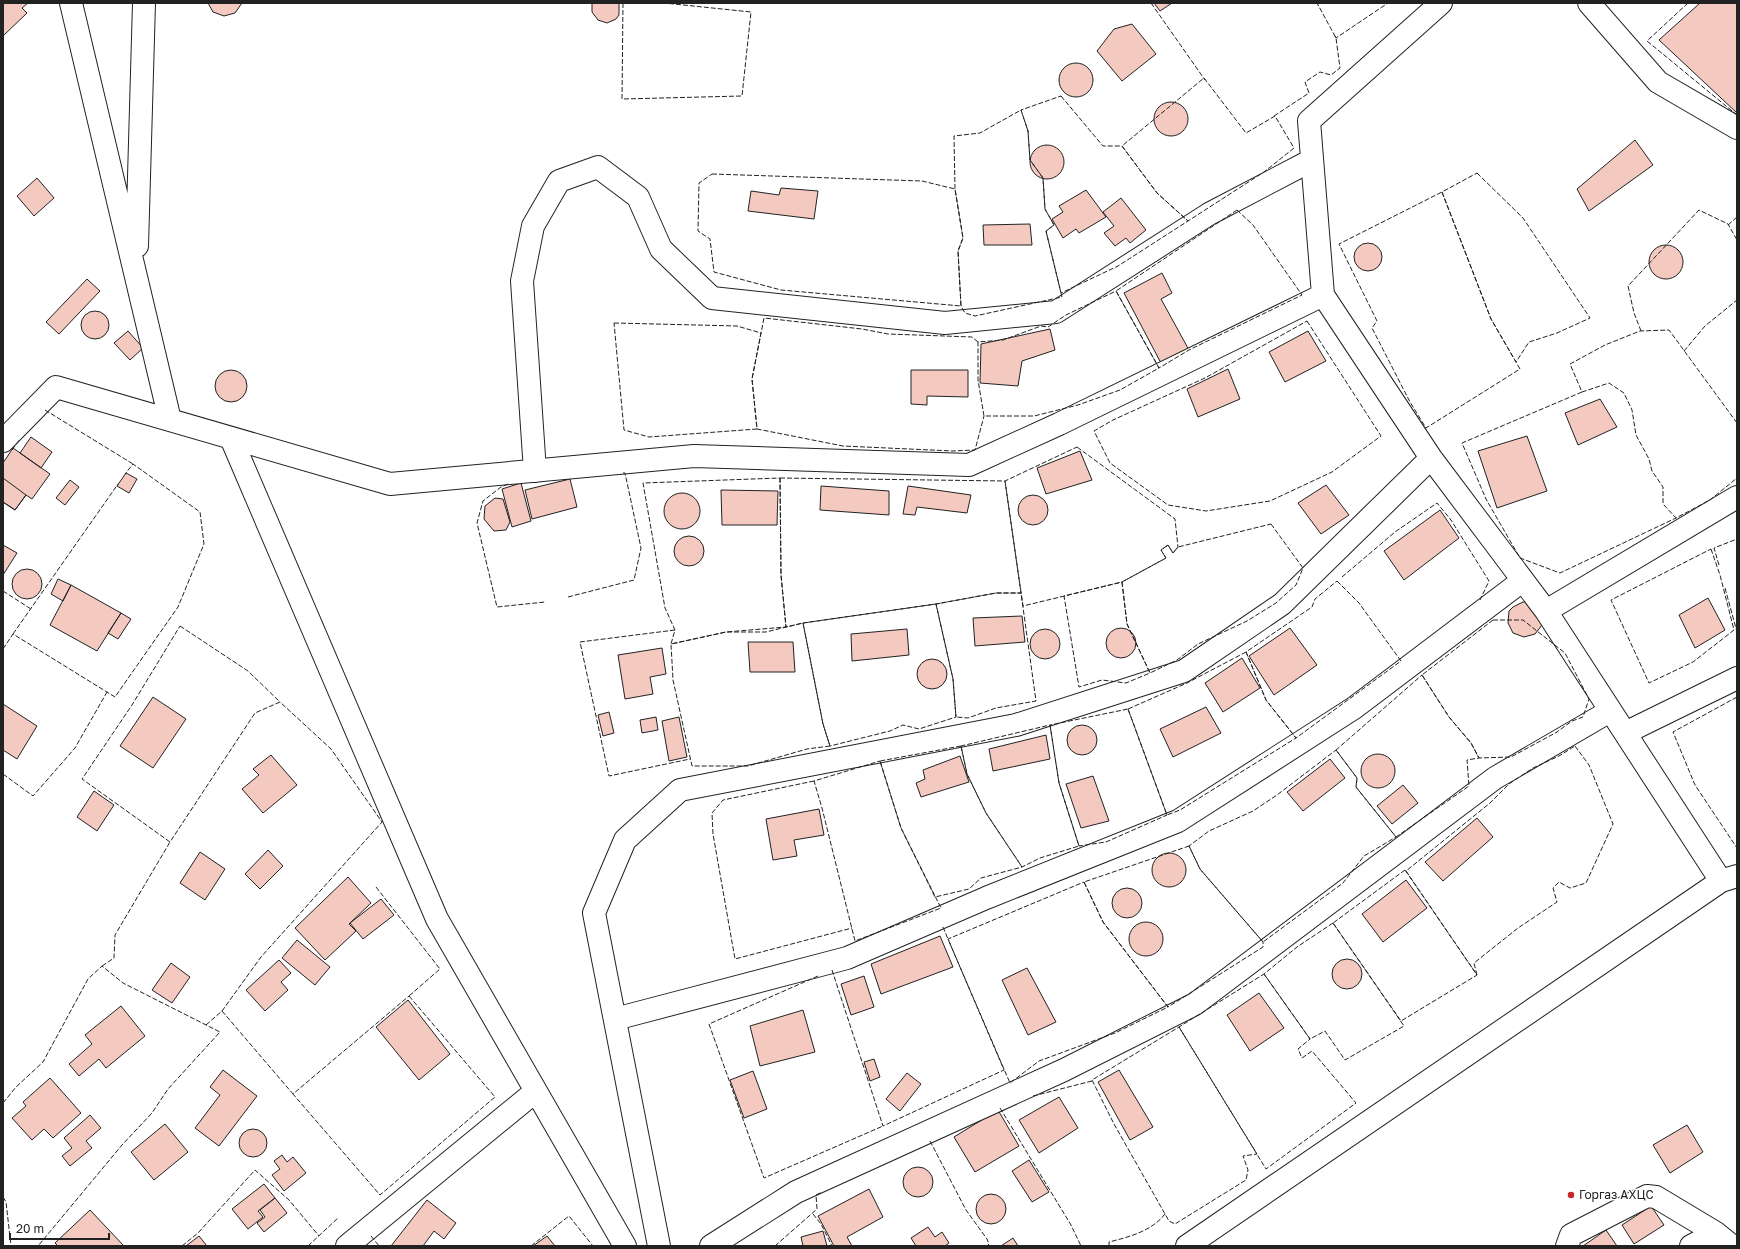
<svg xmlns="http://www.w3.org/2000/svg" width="1740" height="1249" font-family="'Golos Text',sans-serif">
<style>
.building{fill:#f3c9c0;stroke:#222}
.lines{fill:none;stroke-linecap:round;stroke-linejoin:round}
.minor-casing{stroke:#222;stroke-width:24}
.minor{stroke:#fff;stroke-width:22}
.fence{stroke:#222;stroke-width:1;stroke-dasharray:5 2;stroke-linecap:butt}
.poi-dot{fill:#c62828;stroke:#fff;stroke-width:1.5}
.labels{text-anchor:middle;stroke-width:3;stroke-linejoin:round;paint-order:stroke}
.poi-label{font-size:12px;fill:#222;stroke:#fff;text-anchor:start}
</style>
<rect width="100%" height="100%" fill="#fff"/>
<!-- building -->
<path class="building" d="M 3,3 L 28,3 L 22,8 L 27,13 L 3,36 Z
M 208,3 L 242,3 L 235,13 L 224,16 L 213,12 Z
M 592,3 L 619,3 L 619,15 L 616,19 L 607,23 L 598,20 L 592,12 Z
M 1154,3 L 1172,3 L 1160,11 Z
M 1700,3 L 1737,3 L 1737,113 L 1659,40 Z
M 1132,24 L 1156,54 L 1122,81 L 1097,51 L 1114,29 Z
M1059 80a17 17 0 1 1 34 0a17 17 0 1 1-34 0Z
M1154 119a17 17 0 1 1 34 0a17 17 0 1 1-34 0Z
M 1635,140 L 1653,165 L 1589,211 L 1577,189 Z
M1030 162a17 17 0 1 1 34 0a17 17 0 1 1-34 0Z
M 37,178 L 54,198 L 34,216 L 17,196 Z
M 781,188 L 818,191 L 814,219 L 748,211 L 751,191 L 779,195 Z
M 1086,190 L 1106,217 L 1079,233 L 1076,229 L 1063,238 L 1052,219 L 1063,212 L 1059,206 Z
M 1121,198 L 1146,230 L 1130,243 L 1126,238 L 1115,246 L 1104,233 L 1114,226 L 1103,212 Z
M 1030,224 L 1032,245 L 984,245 L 983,225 Z
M1354 257a14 14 0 1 1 28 0a14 14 0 1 1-28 0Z
M1649 262a17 17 0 1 1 34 0a17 17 0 1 1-34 0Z
M 1162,273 L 1172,293 L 1161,299 L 1189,350 L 1162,365 L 1124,293 Z
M 87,279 L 100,291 L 59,334 L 46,322 Z
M81 325a14 14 0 1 1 28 0a14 14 0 1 1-28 0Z
M 1050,329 L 1055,350 L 1022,361 L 1018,386 L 980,383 L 981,344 Z
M 128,331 L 143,348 L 130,360 L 114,343 Z
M 1308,331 L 1326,361 L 1285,382 L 1269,352 Z
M 1228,369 L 1240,399 L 1198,417 L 1187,389 Z
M215 386a16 16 0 1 1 32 0a16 16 0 1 1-32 0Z
M 911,370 L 968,370 L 968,397 L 927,396 L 927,405 L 911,404 Z
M 1600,399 L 1617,427 L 1578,445 L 1565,413 Z
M 1527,436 L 1547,491 L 1497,508 L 1478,451 Z
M 31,437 L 52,452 L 41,468 L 20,453 Z
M 13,448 L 50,474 L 32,499 L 26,495 L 15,510 L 3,502 L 3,463 Z
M 1080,451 L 1092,480 L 1046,494 L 1037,468 Z
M 126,473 L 137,479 L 129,493 L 117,486 Z
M 3,478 L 26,495 L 15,510 L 3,502 Z
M 570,479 L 577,507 L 532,519 L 525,490 Z
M 70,480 L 79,487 L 65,505 L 56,498 Z
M 521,483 L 531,521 L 512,527 L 502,489 Z
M 1326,485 L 1349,515 L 1321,534 L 1298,503 Z
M 821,486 L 889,491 L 889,515 L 820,510 Z
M 908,486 L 971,495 L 967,513 L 917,507 L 915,515 L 903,514 Z
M 721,490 L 778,491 L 777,525 L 722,525 Z
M664 511a18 18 0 1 1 36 0a18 18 0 1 1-36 0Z
M1018 510a15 15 0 1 1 30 0a15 15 0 1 1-30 0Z
M 495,498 L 503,499 L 510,522 L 506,530 L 494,531 L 484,519 L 485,506 Z
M 1440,510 L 1459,538 L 1404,580 L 1384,551 Z
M674 551a15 15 0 1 1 30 0a15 15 0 1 1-30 0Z
M 3,545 L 17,553 L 3,575 Z
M12 584a15 15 0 1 1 30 0a15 15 0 1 1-30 0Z
M 58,579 L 71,585 L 63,601 L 51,594 Z
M 71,585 L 121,613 L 97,651 L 50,625 Z
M 1708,598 L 1725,630 L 1695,648 L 1679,615 Z
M 1523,602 L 1529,602 L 1543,619 L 1542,625 L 1535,634 L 1524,637 L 1513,633 L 1508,623 L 1509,611 L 1513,607 Z
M 121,613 L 131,619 L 118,639 L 108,633 Z
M 1022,616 L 1025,642 L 975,646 L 973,618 Z
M 1290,628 L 1317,665 L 1274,695 L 1249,656 Z
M1106 643a15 15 0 1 1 30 0a15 15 0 1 1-30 0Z
M 907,629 L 909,655 L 852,661 L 851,634 Z
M1030 644a15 15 0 1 1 30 0a15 15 0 1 1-30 0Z
M 748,642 L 793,642 L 795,672 L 750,672 Z
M 662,648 L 666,674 L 650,677 L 653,694 L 625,699 L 618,655 Z
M 1242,658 L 1260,688 L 1223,712 L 1205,683 Z
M917 674a15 15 0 1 1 30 0a15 15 0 1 1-30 0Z
M 153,697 L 186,719 L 153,768 L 120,746 Z
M 3,704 L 37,726 L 17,759 L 3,750 Z
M 1206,707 L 1221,733 L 1173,757 L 1160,729 Z
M 609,712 L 614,733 L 603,736 L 598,715 Z
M 656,717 L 658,730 L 642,733 L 640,720 Z
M 679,717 L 687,757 L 669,761 L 662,721 Z
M1067 740a15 15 0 1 1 30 0a15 15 0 1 1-30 0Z
M 1046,735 L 1050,759 L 993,771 L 989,749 Z
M1361 771a17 17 0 1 1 34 0a17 17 0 1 1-34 0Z
M 271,755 L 297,785 L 263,813 L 242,789 L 259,775 L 253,769 Z
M 960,756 L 969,782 L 921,797 L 916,783 L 925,779 L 923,770 Z
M 1330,759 L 1345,778 L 1303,811 L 1287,792 Z
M 1093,776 L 1109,821 L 1081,828 L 1066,784 Z
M 1403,785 L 1418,803 L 1392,824 L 1377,806 Z
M 94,791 L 114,805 L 97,831 L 77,817 Z
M 819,809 L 824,835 L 794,840 L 797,856 L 773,860 L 766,819 Z
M 1477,818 L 1493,837 L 1443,881 L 1425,862 Z
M 268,850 L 283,866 L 260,889 L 245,874 Z
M 200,852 L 225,869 L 205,900 L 180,883 Z
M1152 870a17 17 0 1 1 34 0a17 17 0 1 1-34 0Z
M 348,877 L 371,903 L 349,924 L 356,931 L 325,960 L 295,928 Z
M 1406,880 L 1427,908 L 1383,942 L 1362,914 Z
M1112 903a15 15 0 1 1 30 0a15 15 0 1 1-30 0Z
M 381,899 L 394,915 L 363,939 L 350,923 Z
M1129 939a17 17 0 1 1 34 0a17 17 0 1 1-34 0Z
M 940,936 L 953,967 L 881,994 L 871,964 Z
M 297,940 L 330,967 L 315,985 L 282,958 Z
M1332 974a15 15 0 1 1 30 0a15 15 0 1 1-30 0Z
M 279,960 L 291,973 L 281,982 L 288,990 L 265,1011 L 246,990 Z
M 171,963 L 190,977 L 172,1003 L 152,990 Z
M 1027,968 L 1056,1022 L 1028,1035 L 1002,980 Z
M 864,976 L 874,1007 L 851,1015 L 841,984 Z
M 1259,993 L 1284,1028 L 1250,1051 L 1227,1015 Z
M 408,1000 L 450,1054 L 419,1080 L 376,1027 Z
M 121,1006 L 145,1036 L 106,1068 L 99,1059 L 79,1076 L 69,1064 L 92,1044 L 85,1035 Z
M 803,1010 L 815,1052 L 760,1066 L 750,1026 Z
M 874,1059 L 880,1077 L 870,1081 L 864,1062 Z
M 223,1070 L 257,1096 L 219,1146 L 195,1128 L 220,1095 L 210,1087 Z
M 1119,1070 L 1153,1127 L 1130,1140 L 1098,1082 Z
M 753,1071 L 767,1109 L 744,1118 L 730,1080 Z
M 907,1073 L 921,1084 L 900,1111 L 886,1099 Z
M 50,1078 L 81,1113 L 53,1138 L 44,1129 L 32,1140 L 12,1118 L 26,1106 L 23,1102 Z
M 1059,1097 L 1078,1128 L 1039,1153 L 1019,1120 Z
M 998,1110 L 1019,1146 L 975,1172 L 954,1137 Z
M 90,1115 L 101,1128 L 86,1141 L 92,1148 L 70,1166 L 62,1156 L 72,1148 L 64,1138 Z
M 165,1124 L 188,1152 L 154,1180 L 131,1152 Z
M 1687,1125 L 1703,1152 L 1670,1173 L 1653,1145 Z
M239 1143a14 14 0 1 1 28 0a14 14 0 1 1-28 0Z
M 282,1155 L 287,1162 L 293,1157 L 306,1173 L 284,1191 L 272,1175 L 280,1169 L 274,1161 Z
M 1029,1160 L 1049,1192 L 1032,1202 L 1012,1171 Z
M903 1182a15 15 0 1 1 30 0a15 15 0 1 1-30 0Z
M 264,1184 L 275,1198 L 258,1211 L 263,1217 L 248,1229 L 232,1209 Z
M 869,1189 L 883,1217 L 847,1237 L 852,1246 L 834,1246 L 818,1216 Z
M976 1209a15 15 0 1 1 30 0a15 15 0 1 1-30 0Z
M 275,1198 L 287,1213 L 264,1232 L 257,1223 L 265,1217 L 260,1210 Z
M 427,1200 L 456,1223 L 444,1239 L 434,1231 L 423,1246 L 391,1246 Z
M 1651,1206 L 1664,1225 L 1634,1244 L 1622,1225 Z
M 90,1210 L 124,1246 L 58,1246 L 55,1243 Z
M 928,1227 L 935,1237 L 942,1232 L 949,1243 L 945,1246 L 916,1246 L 911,1238 Z
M 1606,1230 L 1617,1246 L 1583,1246 Z
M 823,1231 L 827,1246 L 803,1246 L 801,1237 Z
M 199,1236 L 207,1246 L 186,1246 Z
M 547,1236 L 555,1246 L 533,1246 Z
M 1013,1238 L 1018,1246 L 1001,1246 Z"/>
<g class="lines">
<defs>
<path id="minor" d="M 71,3 L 170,420
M 1441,3 L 1309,121 L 1323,295 L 1431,458 L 1546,611 L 1721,881
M 1589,3 L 1658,82 L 1737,128
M 137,246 L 144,3
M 231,438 L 437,919 L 625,1246
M 3,441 L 56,387 L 390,484 L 694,456 L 969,465 L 1059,424 L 1323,295
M 535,471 L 522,281 L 533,226 L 559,181 L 598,167 L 638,197 L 661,249 L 712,298 L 945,323 L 1056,312 L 1209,214 L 1312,160
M 1546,611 L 1737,497
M 1625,733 L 1737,678
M 615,1019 L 847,958 L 986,898 L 1178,821 L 1354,708 L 1522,581
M 347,1246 L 536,1091
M 659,1246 L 594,913 L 625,840 L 680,790 L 1016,725 L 1184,671 L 1282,604 L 1431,458
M 711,1246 L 796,1192 L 1064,1070 L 1195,1004 L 1495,778 L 1610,711
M 1187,1246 L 1721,881 L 1737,876
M 1567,1246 L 1571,1235 L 1647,1196 L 1656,1197 L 1716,1233 L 1732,1246
M 1691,1246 L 1716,1233"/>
</defs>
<!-- minor casing -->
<use href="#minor" class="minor-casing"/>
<!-- minor -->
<use href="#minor" class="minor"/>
<!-- fence -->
<path class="fence" d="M 623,3 L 622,99 L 742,96 L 751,12 L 664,3
M 1151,3 L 1205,80
M 1688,3 L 1647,41 L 1737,115
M 1335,36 L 1336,38 L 1388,3
M 1204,78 L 1246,133 L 1275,116 L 1294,148 L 1264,172 L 1188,221 L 1157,193 L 1122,146 Z
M 1061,96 L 1103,146 L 1122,146 L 1157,193 L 1188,221 L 1118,266 L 1061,293 L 1046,231 L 1054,225 L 1045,209 L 1043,178 L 1030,160 L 1028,131 L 1021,110 Z
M 1021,110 L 1028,131 L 1030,160 L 1043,178 L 1045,209 L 1054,225 L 1046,231 L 1062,297 L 975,316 L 965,313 L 961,306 L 958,251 L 963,238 L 955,189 L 954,136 L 980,133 Z
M 1274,116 L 1309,93 L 1305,82 L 1320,72 L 1331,75 L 1340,68 L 1336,38 L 1317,3
M 1477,173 L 1523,218 L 1590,318 L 1557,333 L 1529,342 L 1516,362 L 1491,319 L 1442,192 Z
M 712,174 L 922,181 L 955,189 L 963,238 L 958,251 L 961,306 L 781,290 L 714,272 L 710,239 L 698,231 L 699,183 Z
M 1442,192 L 1491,319 L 1520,369 L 1426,428 L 1410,402 L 1372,328 L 1377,321 L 1339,244 Z
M 1237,210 L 1253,225 L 1302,295 L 1189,350 L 1159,368 L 1116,291 Z
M 1728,225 L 1737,217
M 1116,291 L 1159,368 L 1120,390 L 1078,405 L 1034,416 L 984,416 L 978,380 L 978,342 L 1003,340 L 1041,326 L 1048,327 L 1066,315 Z
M 1307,321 L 1381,436 L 1332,472 L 1270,501 L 1206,511 L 1168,505 L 1110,463 L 1094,431 L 1113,420 L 1205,378 Z
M 614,323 L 737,326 L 761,333 L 752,379 L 757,429 L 649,437 L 624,430 Z
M 1641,331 L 1634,313 L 1628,286 L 1699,210 L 1728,224 L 1737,240
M 978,342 L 972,337 L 888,334 L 862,329 L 764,318 L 752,379 L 757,429 L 843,446 L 953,451 L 975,450 L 984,416
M 1684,351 L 1705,326 L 1737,300
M 1582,392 L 1462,443 L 1486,499 L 1520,558 L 1560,573 L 1676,518
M 45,410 L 133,464
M 1737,423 L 1669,330 L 1640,331 L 1605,345 L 1570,364 L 1582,392 L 1609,383 L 1624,393 L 1632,410 L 1636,435 L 1649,459 L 1652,471 L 1663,487 L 1663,504 L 1676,518 L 1710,500 L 1737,478
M 1077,447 L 1175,519 L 1178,547 L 1173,553 L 1168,545 L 1161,550 L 1166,558 L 1122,582 L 1023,606 L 1005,481 Z
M 12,450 L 20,439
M 780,478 L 1005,481 L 1021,593 L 996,593 L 936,604 L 803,623 L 786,627 L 781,575 Z
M 780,478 L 781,575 L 786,627 L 726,632 L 671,644 L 675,630 L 665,608 L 643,483 Z
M 508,484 L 501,487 L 483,501 L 477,523 L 497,607 L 545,602
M 1271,524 L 1303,568 L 1296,585 L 1276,603 L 1247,621 L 1198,644 L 1177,660 L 1150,673 L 1127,624 L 1122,582 L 1166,558 L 1161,550 L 1168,545 L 1173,553 L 1178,547 Z
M 1711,549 L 1720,575 L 1734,630 L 1693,662 L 1649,683 L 1611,600 Z
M 1719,565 L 1714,548 L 1737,539
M 1342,577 L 1395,532 L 1437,503 L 1451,520 L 1489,581 L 1480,600
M 1337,581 L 1359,603 L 1401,661 L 1296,738 L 1266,700 L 1246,652 L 1312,607 L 1315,599 Z
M 1122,582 L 1127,624 L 1150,673 L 1126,683 L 1102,680 L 1079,687 L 1064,596 Z
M 1725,588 L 1737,632
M 3,591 L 31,609
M 996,593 L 1021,593 L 1036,701 L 996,708 L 968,718 L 956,717 L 953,679 L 936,604 Z
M 568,597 L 634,580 L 641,548 L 625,473 L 623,473
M 936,604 L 953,679 L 956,717 L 919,729 L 903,725 L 890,731 L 830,746 L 823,724 L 803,623 Z
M 1493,620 L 1523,620 L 1565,653 L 1589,699 L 1583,717 L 1572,721 L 1557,732 L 1511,757 L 1479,758 L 1471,743 L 1449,717 L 1422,675 Z
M 803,623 L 823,724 L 830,746 L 807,749 L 748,766 L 692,766 L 673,680 L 671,644 L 726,632 L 766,632 Z
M 180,626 L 248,671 L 280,702 L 255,713 L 170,842 L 82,779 L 132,705 Z
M 675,630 L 580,642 L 609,776 L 690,759
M 13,634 L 118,484
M 3,649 L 13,634 L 115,697 L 178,607 L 204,544 L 200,512 L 133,464 L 125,474
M 1246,652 L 1266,700 L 1296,738 L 1180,810 L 1167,815 L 1128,709 L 1187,683 Z
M 1422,675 L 1449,717 L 1471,743 L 1479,758 L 1467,760 L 1469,786 L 1396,837 L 1356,787 L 1357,778 L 1336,750 Z
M 1737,697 L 1673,732 L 1695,785 L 1737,848
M 1128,709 L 1167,815 L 1106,842 L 1079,846 L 1059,783 L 1050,725 Z
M 1050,725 L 1059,783 L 1079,846 L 1040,858 L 1022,867 L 986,813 L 967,774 L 961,746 Z
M 961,746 L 967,774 L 986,813 L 1022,867 L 981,878 L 969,889 L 935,897 L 901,828 L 880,761 Z
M 1575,746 L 1589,765 L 1613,824 L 1586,883 L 1570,888 L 1559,882 L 1553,888 L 1557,902 L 1518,928 L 1474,963 L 1477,975 L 1406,871 L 1490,803 L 1509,784 L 1533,768 L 1559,756 Z
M 1336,750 L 1357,778 L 1356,787 L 1396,837 L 1364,856 L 1343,883 L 1263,942 L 1200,869 L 1189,846 L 1209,831 L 1253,811 L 1277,795 Z
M 880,761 L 901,828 L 941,908 L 855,941 L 822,808 L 814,781 Z
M 3,774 L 33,796 L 75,748 L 107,692
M 814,781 L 723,800 L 712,813 L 713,834 L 735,959 L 852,928
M 1189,846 L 1200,869 L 1263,942 L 1263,947 L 1168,1007 L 1103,922 L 1084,882 Z
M 1405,870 L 1477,975 L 1401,1021 L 1333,923 Z
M 1084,882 L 1103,922 L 1168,1007 L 1115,1033 L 1039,1061 L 1010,1083 L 948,939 Z
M 376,887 L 440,969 L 409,996
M 1333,923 L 1404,1026 L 1345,1060 L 1325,1031 L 1310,1039 L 1264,974 L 1297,947 Z
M 102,966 L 114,958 L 115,935 L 170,842
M 832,970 L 883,1126 L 1004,1070 L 948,939 L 943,927 L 941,928
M 1264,974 L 1310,1039 L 1298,1049 L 1302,1058 L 1312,1051 L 1356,1103 L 1266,1169 L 1179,1027 Z
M 818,976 L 709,1024 L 764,1178 L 883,1126
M 409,996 L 495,1097 L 380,1195 L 293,1094 Z
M 222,1011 L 293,1094
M 206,1025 L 222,1011 L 261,957 L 382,822 L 331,749 L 280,702
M 1179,1027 L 1257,1154 L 1243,1156 L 1248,1170 L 1246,1180 L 1175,1224 L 1169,1221 L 1114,1124 L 1092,1080 Z
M 1033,1096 L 1092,1081
M 3,1103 L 16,1087 L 43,1062 L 88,979 L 102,966 L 123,983 L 220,1032 L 168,1089 L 152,1113 L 122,1145 L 38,1246
M 1000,1108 L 1071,1225 L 1081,1246
M 930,1141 L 966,1210 L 987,1239 L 989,1244 L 987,1246
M 3,1197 L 6,1202 L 11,1246
M 813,1214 L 821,1224 L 832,1246
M 371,1236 L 379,1246
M 182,1246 L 198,1233 L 255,1170 L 289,1200 L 319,1236
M 308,1246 L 338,1218
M 531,1246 L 569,1216 L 593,1246
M 775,1246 L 817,1209 L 816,1195 L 822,1192
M 1109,1246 L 1109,1242 C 1129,1237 1152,1231 1165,1214"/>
</g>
<!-- markers -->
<circle class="poi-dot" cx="1571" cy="1195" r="4"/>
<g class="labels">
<!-- poi labels -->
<g class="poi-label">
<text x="1579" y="1199">Горгаз АХЦС</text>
</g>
</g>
<!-- border -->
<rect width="1740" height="1249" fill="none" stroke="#222222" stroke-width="8"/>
<!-- scale -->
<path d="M10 1233v6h99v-6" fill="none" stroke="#222222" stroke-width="2"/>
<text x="16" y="1233" font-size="12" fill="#222222" stroke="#ffffff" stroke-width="3" paint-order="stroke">20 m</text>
</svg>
